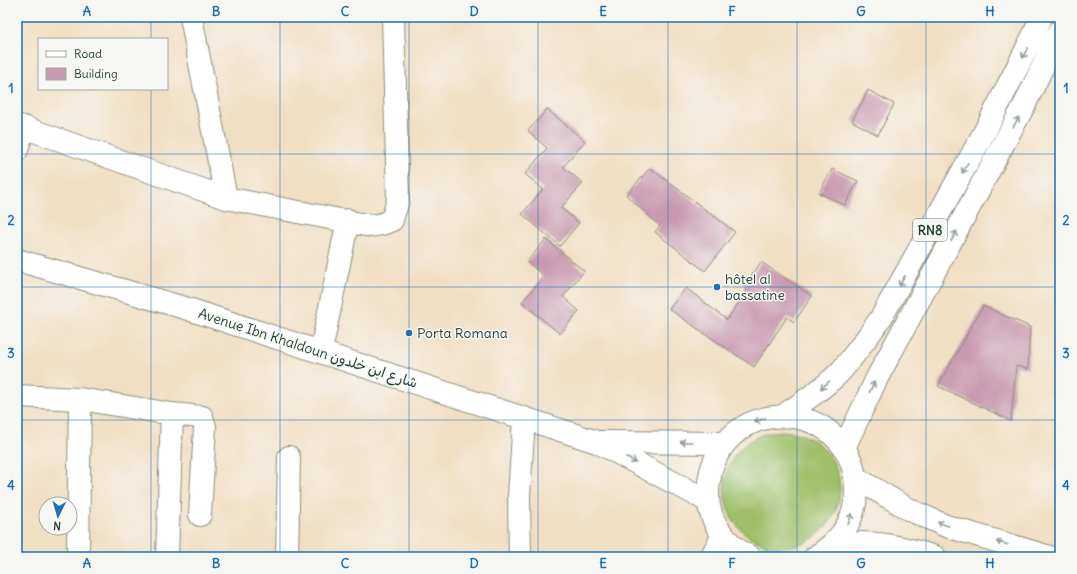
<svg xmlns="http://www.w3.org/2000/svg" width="1077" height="574" font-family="Delius,'Playpen Sans Arabic',sans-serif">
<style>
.green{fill:#9dbf69;stroke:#5e7e4e}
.building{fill:#c899af}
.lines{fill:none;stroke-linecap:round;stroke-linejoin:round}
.minor-casing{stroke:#888e7c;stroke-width:24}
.major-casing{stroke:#888e7c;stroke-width:24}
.minor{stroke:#fff;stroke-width:22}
.major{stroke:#fff;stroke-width:22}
.oneway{stroke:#8f9e9a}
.grid{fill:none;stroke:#1f6fb2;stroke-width:1;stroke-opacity:0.55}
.poi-dot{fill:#1f6fb2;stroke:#f6f6f2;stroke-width:1.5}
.labels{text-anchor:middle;stroke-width:3;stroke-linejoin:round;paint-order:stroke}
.shield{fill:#f6f6f2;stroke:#60746d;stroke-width:1}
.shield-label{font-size:13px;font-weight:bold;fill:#1f3d34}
.poi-label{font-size:14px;fill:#1f3d34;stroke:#f6f6f2;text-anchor:start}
.street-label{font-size:14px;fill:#1f3d34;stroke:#f6f6f2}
.neatline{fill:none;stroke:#1f6fb2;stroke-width:1.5}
.grid-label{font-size:13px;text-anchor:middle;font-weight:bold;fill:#1f6fb2}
</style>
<rect width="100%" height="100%" fill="#f6f6f2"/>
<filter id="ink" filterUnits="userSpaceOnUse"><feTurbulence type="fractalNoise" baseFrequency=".025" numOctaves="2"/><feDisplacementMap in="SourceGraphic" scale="8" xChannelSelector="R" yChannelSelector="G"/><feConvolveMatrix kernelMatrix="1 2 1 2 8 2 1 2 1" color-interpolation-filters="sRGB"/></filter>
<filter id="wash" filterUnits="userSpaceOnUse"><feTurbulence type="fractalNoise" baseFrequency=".012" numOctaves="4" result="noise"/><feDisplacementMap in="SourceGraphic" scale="16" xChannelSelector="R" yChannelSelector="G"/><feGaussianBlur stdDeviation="0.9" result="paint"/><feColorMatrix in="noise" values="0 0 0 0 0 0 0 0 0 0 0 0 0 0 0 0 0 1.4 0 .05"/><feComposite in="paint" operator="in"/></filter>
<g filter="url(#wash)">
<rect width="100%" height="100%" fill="#f1dfc3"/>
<!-- green -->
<path class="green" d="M724 489a58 58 0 1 1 116 0a58 58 0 1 1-116 0Z"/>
<g id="blocks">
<!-- building -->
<path class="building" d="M 868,90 L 894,104 L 878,135 L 852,121 Z
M 547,109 L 585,141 L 563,167 L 583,183 L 561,208 L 579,223 L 560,246 L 522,214 L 543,189 L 525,174 L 547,148 L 528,131 Z
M 650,168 L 735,232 L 705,271 L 655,232 L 660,226 L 626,195 Z
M 832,169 L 858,181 L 845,205 L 819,193 Z
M 546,239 L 584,271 L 563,297 L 579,311 L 560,334 L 522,302 L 544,276 L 527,262 Z
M 761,262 L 812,296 L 794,322 L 787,317 L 754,367 L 669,309 L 686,288 L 727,320 L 747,290 L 744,287 Z
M 983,306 L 1030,327 L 1028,369 L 1016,366 L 1011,421 L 938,386 Z"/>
</g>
</g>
<g filter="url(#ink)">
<use href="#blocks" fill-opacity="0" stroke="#888e7c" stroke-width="1"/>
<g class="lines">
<defs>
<path id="minor" d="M 191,17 L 226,198
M 17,125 L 226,198 L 371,226 L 382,224 L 392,220 L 398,200 L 393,17
M 17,150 L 24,127
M 17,260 L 185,308 L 597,442 L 708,501
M 321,351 L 348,220
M 17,396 L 80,399 L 172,414 L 202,417 L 205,427 L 200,515
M 600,442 L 725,443
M 856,478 L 910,510 L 946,526 L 1050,557
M 832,545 C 871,540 898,545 935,557
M 78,557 L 80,399
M 167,557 L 172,414
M 287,557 L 289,457
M 520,557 L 519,496 L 524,418"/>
<path id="major" d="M 783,416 C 803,402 823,389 840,372 C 855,355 868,336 881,318 L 985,131 L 1034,34 L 1041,17
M 844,448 L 877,378 L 1025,104 L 1060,30
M 711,557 L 723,535
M 750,557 C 727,546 708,521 708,495 C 709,390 856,392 856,491 C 856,521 839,542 815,557"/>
</defs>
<!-- minor casing -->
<use href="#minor" class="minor-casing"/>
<!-- major casing -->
<use href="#major" class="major-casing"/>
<!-- minor -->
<use href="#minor" class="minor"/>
<!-- major -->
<use href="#major" class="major"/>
</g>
<!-- one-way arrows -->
<defs><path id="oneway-shaft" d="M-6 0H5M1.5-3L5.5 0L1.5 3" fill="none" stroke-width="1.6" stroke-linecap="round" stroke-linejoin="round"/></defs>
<g class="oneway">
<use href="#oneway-shaft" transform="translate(1025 53) rotate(117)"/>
<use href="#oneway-shaft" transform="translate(1016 122) rotate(-62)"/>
<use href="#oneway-shaft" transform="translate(965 168) rotate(119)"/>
<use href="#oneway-shaft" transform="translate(954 236) rotate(-61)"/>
<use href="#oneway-shaft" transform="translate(902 281) rotate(119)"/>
<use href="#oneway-shaft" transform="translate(825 385) rotate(139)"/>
<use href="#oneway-shaft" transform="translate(872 387) rotate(-65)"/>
<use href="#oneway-shaft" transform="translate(760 420) rotate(161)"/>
<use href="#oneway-shaft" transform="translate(686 442) rotate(-180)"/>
<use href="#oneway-shaft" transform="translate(631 460) rotate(28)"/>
<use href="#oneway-shaft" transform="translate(850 519) rotate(-71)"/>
<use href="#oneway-shaft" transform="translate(943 524) rotate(-158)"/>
<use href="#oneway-shaft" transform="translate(1002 543) rotate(-164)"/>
</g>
</g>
<!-- grid -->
<path class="grid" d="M 151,17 L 151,39M 280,17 L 280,557M 409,17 L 409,557M 538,17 L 538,557M 668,17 L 668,557M 797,17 L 797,557M 926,17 L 926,557M 151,89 L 151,557M 17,154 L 1060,154M 17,287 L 1060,287M 17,420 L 1060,420"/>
<!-- markers -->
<g class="poi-dot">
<circle cx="717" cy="287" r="4"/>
<circle cx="409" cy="333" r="4"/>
</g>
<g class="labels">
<!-- shield labels -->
<rect class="shield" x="913" y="219" width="34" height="22" rx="3"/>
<g class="shield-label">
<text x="930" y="235">RN8</text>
</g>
<!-- poi labels -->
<g class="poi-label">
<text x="725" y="284">hôtel al<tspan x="725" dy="16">bassatine</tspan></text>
<text x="417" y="338">Porta Romana</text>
</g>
<!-- street labels -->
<g class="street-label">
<text transform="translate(308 348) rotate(18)" y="5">Avenue Ibn Khaldoun شارع ابن خلدون</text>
</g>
</g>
<!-- margin -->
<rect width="1077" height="574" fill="none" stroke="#f6f6f2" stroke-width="44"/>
<!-- legend -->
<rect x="38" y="38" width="130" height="52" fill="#f6f6f2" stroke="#a0aca6"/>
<rect x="46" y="51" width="20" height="6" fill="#ffffff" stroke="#a0aca6"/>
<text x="74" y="58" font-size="12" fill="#1f3d34">Road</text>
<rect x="46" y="68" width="20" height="12" fill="#c899af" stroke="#a0aca6"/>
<text x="74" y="78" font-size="12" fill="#1f3d34">Building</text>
<!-- north arrow -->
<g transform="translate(58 516) rotate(185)"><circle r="19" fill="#f6f6f2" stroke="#a0aca6"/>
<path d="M0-3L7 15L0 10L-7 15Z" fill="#1f6fb2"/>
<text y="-6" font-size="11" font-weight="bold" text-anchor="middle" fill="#1f3d34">N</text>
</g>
<rect x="22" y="22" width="1033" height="530" class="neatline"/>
<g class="grid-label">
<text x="87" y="16">A</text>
<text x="216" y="16">B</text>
<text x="345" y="16">C</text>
<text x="474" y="16">D</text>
<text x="603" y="16">E</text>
<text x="732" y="16">F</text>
<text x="861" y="16">G</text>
<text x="990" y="16">H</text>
<text x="11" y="93">1</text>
<text x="1066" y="93">1</text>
<text x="11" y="225">2</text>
<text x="1066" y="225">2</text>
<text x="11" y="358">3</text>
<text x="1066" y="358">3</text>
<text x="11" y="490">4</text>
<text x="1066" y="490">4</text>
<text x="87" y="568">A</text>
<text x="216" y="568">B</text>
<text x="345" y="568">C</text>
<text x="474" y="568">D</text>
<text x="603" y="568">E</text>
<text x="732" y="568">F</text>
<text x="861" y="568">G</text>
<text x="990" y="568">H</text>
</g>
</svg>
